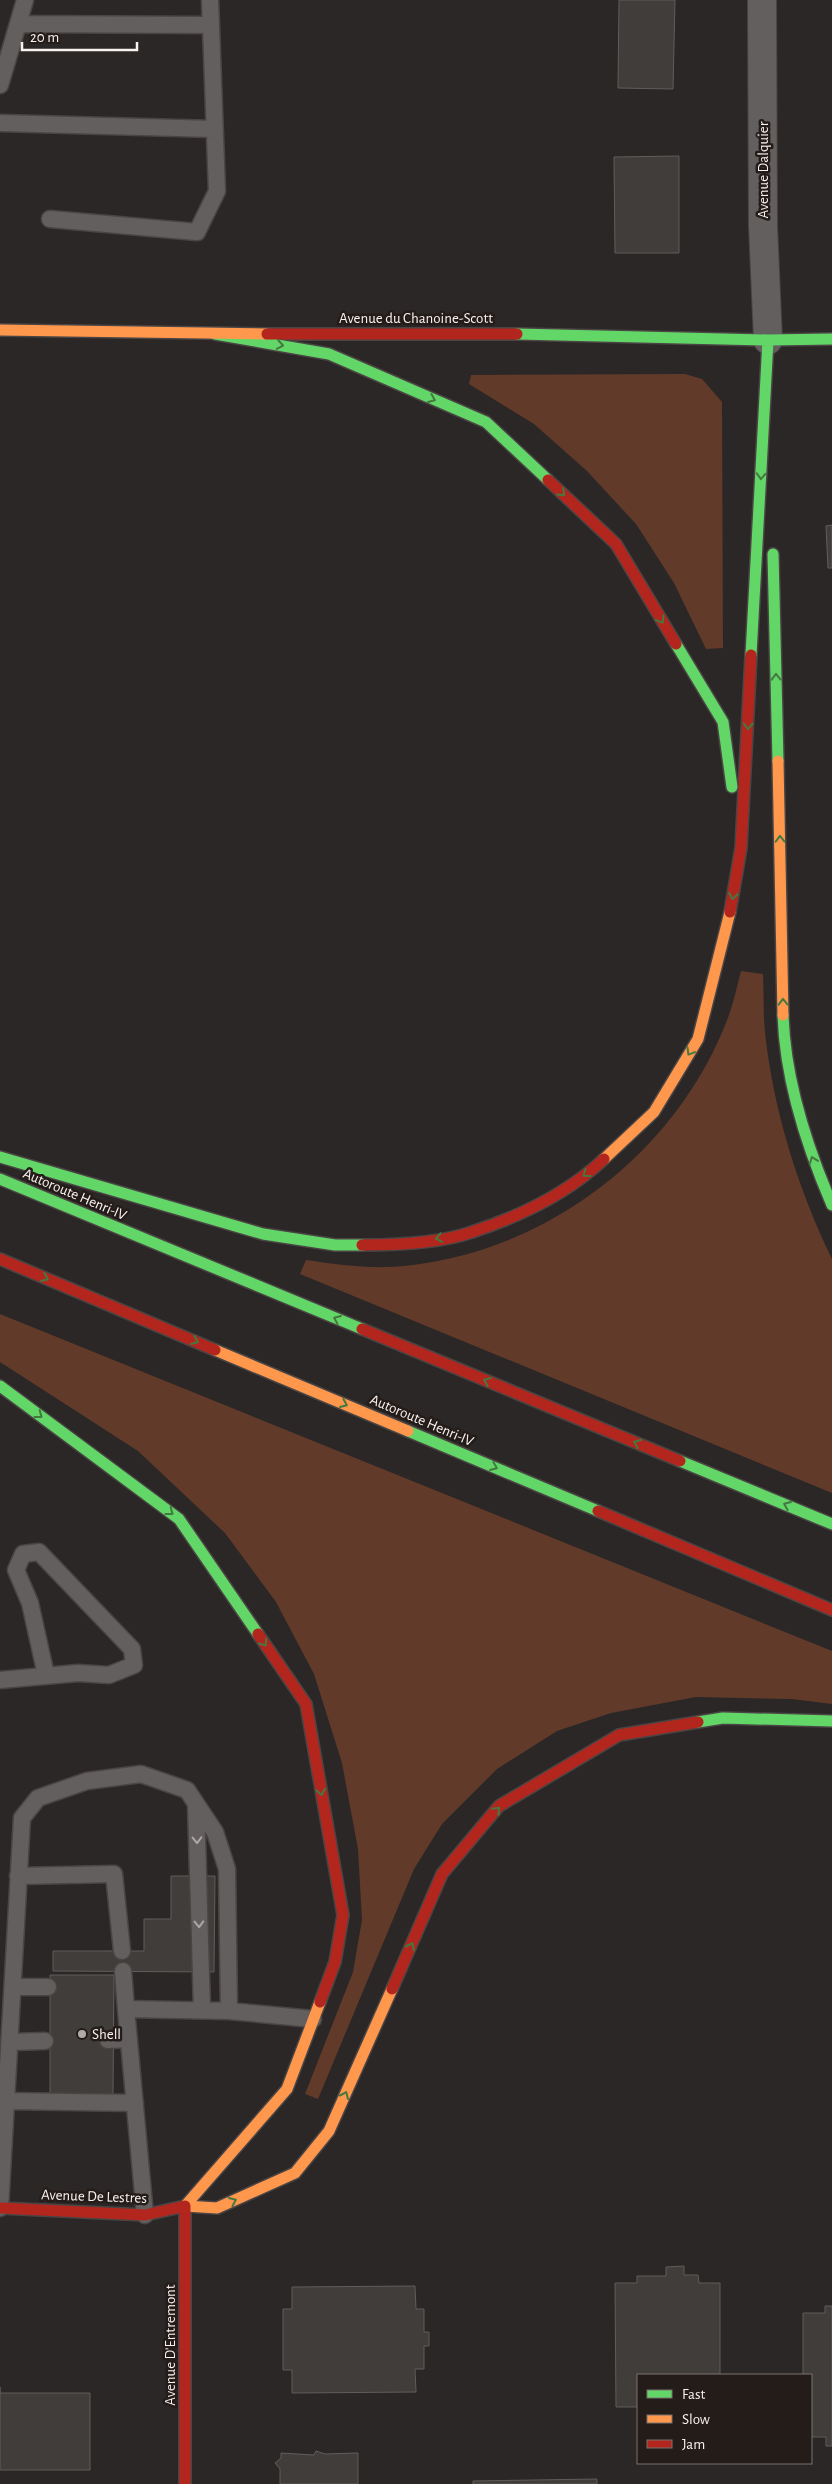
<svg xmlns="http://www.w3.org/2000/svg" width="832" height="2484" font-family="'Alegreya Sans',sans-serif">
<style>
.green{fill:#613a2a}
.building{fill:#403d3b;stroke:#615d5c}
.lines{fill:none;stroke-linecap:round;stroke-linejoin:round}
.lane-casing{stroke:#4a4544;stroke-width:19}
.street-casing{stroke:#4a4544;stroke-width:30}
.fast-casing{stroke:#4a4544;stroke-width:14}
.slow-casing{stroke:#4a4544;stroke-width:14}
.jam-casing{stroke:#4a4544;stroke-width:14}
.lane{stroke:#625f5e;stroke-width:16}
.street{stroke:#625f5e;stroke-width:28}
.fast{stroke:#63d668;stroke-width:11}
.slow{stroke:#ff974d;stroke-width:11}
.jam{stroke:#b3261e;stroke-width:11}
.oneway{stroke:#447940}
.oneway2{stroke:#ada8a7}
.poi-dot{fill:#b0aba9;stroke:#241c19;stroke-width:2}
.labels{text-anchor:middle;stroke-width:5;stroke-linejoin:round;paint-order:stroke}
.street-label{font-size:15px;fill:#f8f2f0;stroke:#241c19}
.poi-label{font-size:15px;fill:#f8f2f0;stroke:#241c19;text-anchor:start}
</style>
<rect width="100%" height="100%" fill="#2b2726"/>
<!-- green -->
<path class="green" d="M 685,374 L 702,379 L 722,402 L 723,648 L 706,649 L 674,583 L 636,524 L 587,471 L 534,424 L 469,384 L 471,375 Z
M 741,971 L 763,974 C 764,993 763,1013 765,1032 C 773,1109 798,1189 832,1259 L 832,1493 L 300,1274 L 306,1260 C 333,1264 362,1268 389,1267 C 539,1259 677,1156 729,1015 C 734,1001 737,986 741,971 Z
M 0,1314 L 832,1651 L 832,1704 L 792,1699 L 696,1697 L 611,1713 L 557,1731 L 497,1769 L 442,1824 L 414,1869 L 318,2099 L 305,2094 L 353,1972 L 362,1920 L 358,1849 L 342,1763 L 314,1674 L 276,1602 L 225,1533 L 138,1451 L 0,1362 Z"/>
<!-- building -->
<path class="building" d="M 619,0 L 675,0 L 673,89 L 618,88 Z
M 679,156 L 679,253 L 615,253 L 614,157 Z
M 832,525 L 832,568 L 828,568 L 826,526 Z
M 171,1876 L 215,1876 L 214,1972 L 53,1971 L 53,1951 L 144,1951 L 144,1919 L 171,1919 Z
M 50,1975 L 114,1975 L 113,2094 L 50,2095 Z
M 684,2266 L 684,2275 L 698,2275 L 699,2283 L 720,2283 L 720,2375 L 638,2375 L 638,2416 L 638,2407 L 616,2407 L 615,2283 L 637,2283 L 637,2276 L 666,2276 L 666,2267 Z
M 415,2286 L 416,2309 L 424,2309 L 424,2332 L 429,2332 L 429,2346 L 424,2346 L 424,2369 L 415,2369 L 416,2392 L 292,2393 L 292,2370 L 283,2370 L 283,2309 L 292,2309 L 292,2287 Z
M 825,2306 L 832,2306 L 832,2446 L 826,2446 L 826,2437 L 811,2437 L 811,2375 L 803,2375 L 803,2313 L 825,2313 Z
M 0,2387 L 0,2393 L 90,2393 L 90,2470 L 0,2470 Z
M 316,2451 L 325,2454 L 358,2453 L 358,2484 L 280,2484 L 280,2469 L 275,2463 L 281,2458 L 281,2453 L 314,2455 Z
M 597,2479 L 597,2484 L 473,2484 L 473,2481 Z"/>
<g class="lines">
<defs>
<path id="lane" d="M 19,24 L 210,25
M 0,85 L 25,0
M 0,123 L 214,129
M 50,219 L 197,232 L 217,191 L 210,0
M 0,1680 L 78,1673 L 109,1675 L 134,1665 L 132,1649 L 39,1552 L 23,1554 L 16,1570 L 30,1603 L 46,1675
M 196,1804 L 202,2010
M 18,1876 L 114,1874 L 122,1951
M 123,1971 L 126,2009
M 13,1987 L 48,1987
M 108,2040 L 129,2039
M 10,2042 L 45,2041
M 6,2101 L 135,2103
M 0,2208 L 22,1818 L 38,1798 L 87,1781 L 141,1774 L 187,1790 L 215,1832 L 227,1869 L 229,2011 L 313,2019
M 145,2215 L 126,2009 L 229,2011"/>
<path id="street" d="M 762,0 L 763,226 L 768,340"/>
<path id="fast" d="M 215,334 L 329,354 L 486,422 L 548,480
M 517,334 L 768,340 L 832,339
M 773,554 L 778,761
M 676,644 L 723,722 L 732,787
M 751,655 L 768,340
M 783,1015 C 785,1078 807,1147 832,1205
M 0,1157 L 263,1234 L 335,1245 L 362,1245
M 0,1179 L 362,1329
M 0,1386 L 179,1519 L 258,1634
M 408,1431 L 598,1511
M 680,1461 L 832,1524
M 698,1722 L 723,1718 L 832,1721"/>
<path id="slow" d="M 0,330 L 267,334
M 778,761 L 783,1015
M 604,1159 L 654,1112 L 698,1039 L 730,912
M 215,1350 L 408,1431
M 185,2206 L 287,2089 L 320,2002
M 185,2206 L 217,2208 L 295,2173 L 329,2131 L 392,1989"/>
<path id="jam" d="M 267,334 L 517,334
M 548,480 L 616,544 L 676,644
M 730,912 L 741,848 L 751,655
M 362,1245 C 394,1245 441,1243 472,1232 C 518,1217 568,1193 604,1159
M 0,1259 L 215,1350
M 362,1329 L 680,1461
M 598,1511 L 832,1610
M 258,1634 L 306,1704 L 343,1915 L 335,1962 L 320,2002
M 392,1989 L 442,1874 L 499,1806 L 619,1735 L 698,1722
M 0,2208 L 145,2215 L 185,2206 L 185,2484"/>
</defs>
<!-- lane casing -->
<use href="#lane" class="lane-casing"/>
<!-- street casing -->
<use href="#street" class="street-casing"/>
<!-- fast casing -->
<use href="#fast" class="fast-casing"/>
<!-- slow casing -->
<use href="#slow" class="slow-casing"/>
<!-- jam casing -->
<use href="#jam" class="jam-casing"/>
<!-- lane -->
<use href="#lane" class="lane"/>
<!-- street -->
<use href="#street" class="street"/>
<!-- fast -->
<use href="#fast" class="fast"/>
<!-- slow -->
<use href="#slow" class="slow"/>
<!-- jam -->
<use href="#jam" class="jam"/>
</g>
<!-- one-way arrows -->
<defs><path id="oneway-chevron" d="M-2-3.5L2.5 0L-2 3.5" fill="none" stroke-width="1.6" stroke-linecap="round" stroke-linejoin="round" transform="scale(1.25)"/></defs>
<g class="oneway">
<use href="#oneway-chevron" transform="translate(280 345) rotate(10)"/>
<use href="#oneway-chevron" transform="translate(432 399) rotate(23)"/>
<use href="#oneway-chevron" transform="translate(761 476) rotate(93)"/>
<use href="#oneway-chevron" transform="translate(562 493) rotate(43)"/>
<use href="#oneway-chevron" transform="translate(661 620) rotate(59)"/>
<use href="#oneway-chevron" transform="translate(776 677) rotate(-91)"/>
<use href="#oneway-chevron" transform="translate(748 726) rotate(93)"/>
<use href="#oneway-chevron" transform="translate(780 839) rotate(-91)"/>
<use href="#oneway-chevron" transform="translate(733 896) rotate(100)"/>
<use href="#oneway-chevron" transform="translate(783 1002) rotate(-91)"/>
<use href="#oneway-chevron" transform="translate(690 1052) rotate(121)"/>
<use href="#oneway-chevron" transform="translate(813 1160) rotate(-110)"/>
<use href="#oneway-chevron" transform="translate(586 1174) rotate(144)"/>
<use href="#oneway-chevron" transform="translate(439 1238) rotate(170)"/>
<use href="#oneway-chevron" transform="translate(45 1278) rotate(23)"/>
<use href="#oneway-chevron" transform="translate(337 1319) rotate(-157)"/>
<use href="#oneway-chevron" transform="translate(195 1341) rotate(23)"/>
<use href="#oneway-chevron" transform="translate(487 1381) rotate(-157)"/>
<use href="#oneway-chevron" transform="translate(344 1404) rotate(23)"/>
<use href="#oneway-chevron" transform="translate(39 1415) rotate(37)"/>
<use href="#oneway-chevron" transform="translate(637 1443) rotate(-157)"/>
<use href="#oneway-chevron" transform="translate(494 1467) rotate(23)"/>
<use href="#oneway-chevron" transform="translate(787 1505) rotate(-157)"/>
<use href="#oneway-chevron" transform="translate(170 1512) rotate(37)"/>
<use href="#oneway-chevron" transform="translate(264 1643) rotate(55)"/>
<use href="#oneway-chevron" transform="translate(321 1792) rotate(80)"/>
<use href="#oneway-chevron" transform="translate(497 1810) rotate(-46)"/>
<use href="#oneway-chevron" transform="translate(411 1946) rotate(-66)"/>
<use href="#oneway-chevron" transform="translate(345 2095) rotate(-66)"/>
<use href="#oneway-chevron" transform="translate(233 2201) rotate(-24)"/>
</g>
<g class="oneway2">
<use href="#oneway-chevron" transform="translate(197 1840) rotate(89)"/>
<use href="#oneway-chevron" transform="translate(199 1924) rotate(88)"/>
</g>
<!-- markers -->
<circle class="poi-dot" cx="82" cy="2034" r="5"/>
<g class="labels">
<!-- street labels -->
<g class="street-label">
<text transform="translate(763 170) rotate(-90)" y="5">Avenue Dalquier</text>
<text x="416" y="323">Avenue du Chanoine-Scott</text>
<text transform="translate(75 1194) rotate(23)" y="5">Autoroute Henri-IV</text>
<text transform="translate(422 1420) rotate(23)" y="5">Autoroute Henri-IV</text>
<text transform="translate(94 2196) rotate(2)" y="5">Avenue De Lestres</text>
<text transform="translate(170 2345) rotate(-90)" y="5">Avenue D'Entremont</text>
</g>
<!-- poi labels -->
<g class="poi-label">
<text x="92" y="2039">Shell</text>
</g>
</g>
<!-- legend -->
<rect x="637" y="2374" width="175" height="90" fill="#241c19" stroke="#79726f"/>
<rect x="647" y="2390" width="25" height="8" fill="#63d668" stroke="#79726f"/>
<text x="682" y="2399" font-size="15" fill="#f8f2f0">Fast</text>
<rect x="647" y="2415" width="25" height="8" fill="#ff974d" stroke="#79726f"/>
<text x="682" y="2424" font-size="15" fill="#f8f2f0">Slow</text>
<rect x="647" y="2440" width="25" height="8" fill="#b3261e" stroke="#79726f"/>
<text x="682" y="2449" font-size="15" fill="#f8f2f0">Jam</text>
<!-- scale -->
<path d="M22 42v8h115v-8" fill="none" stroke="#f8f2f0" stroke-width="2.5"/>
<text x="30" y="42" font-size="15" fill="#f8f2f0" stroke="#241c19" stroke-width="4" paint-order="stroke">20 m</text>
</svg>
